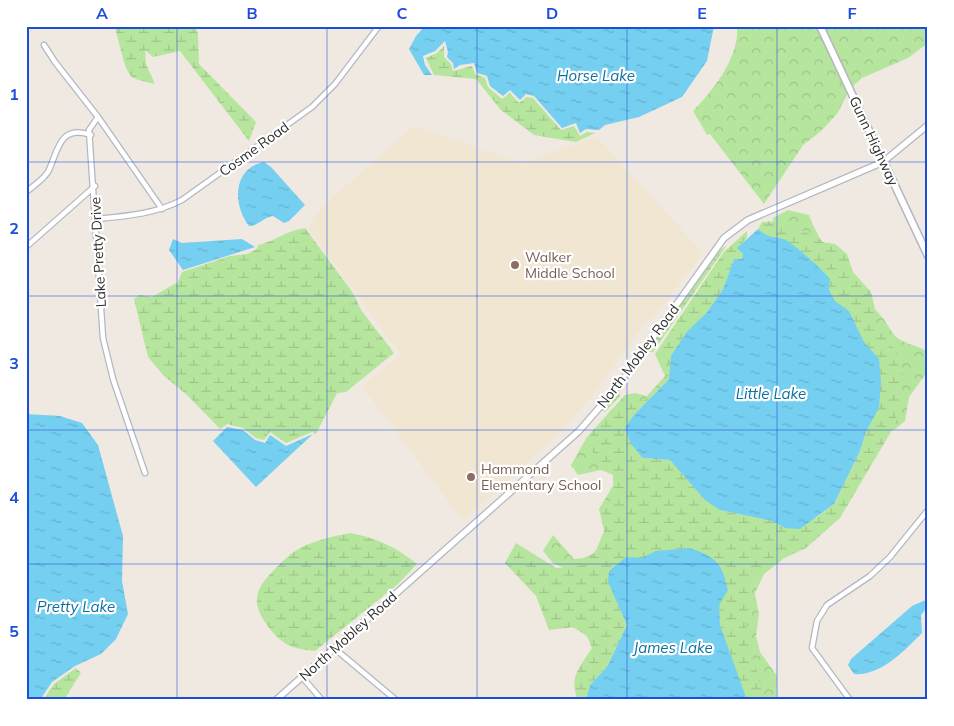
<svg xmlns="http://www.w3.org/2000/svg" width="954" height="726" font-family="Mulish,sans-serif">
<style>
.education{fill:#f0e6d1}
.forest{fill:url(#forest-crowns)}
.wetland{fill:url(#wetland-marsh)}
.water{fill:url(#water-ripples)}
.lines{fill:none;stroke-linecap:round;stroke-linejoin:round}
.minor-casing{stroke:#b4b7c1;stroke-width:7}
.tertiary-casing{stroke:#b4b7c1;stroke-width:8}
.secondary-casing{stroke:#b4b7c1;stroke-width:9}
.minor{stroke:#fff;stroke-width:4.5}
.tertiary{stroke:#fff;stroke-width:5.5}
.secondary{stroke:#fff;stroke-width:6}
.grid{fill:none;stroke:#1d4ed8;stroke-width:1;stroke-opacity:0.55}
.education-dot{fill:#8d6e63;stroke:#fff;stroke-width:2}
.labels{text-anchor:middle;stroke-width:4.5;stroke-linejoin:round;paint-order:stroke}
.street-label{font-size:14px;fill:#2e2e2e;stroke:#fff}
.education-label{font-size:14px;fill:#785e54;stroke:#fff;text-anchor:start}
.water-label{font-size:15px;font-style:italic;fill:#0d6fa3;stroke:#fff}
.neatline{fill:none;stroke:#1d4ed8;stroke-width:2}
.grid-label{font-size:16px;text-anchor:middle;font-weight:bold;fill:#1d4ed8}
</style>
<defs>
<pattern id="forest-crowns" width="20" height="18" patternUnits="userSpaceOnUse" patternTransform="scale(1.25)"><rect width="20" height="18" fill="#b6e59e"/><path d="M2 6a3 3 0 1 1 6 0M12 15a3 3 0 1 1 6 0" fill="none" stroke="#9dc588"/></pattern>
<pattern id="wetland-marsh" width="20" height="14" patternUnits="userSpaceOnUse" patternTransform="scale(1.25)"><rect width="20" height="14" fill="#b6e59e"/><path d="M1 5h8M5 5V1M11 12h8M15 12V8" fill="none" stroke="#9dc588"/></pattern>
<pattern id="water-ripples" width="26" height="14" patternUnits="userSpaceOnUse" patternTransform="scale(1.25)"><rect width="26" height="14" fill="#75cff0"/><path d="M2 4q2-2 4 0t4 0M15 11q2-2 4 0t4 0" fill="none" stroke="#66b2ce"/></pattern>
</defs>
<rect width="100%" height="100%" fill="#efe9e1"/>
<!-- education -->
<path class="education" d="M 414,126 L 521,163 L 597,137 L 703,253 L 655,316 L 647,321 L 591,397 L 560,432 L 463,521 L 362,386 L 401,355 L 308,228 L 321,208 Z"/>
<!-- forest -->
<path class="forest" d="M 737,26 L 817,26 L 848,93 L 837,114 L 820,132 L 803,145 L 764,204 L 710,134 L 707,135 L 693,111 C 713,91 740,56 737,26 Z
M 823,26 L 928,26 L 928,43 L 908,58 L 862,78 L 852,87 Z
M 788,210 L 809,215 C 824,255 854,285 882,317 C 887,323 890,330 895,336 C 906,346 919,344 928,353 L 928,371 L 909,397 L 905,421 L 894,430 L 885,426 L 775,230 L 773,218 Z
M 747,231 L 747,237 L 738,248 L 669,379 L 634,415 L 631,459 L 784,547 L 782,560 L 764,574 L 755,593 L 759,615 L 756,636 L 760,652 L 777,676 L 776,700 L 754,700 L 577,574 L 553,563 L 543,551 L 553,535 L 574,559 C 591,558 596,552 606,538 L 599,509 L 614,484 L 613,475 L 601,470 L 578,475 L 571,465 L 587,437 L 625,395 L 635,393 L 647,396 L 665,376 L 655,354 L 724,252 Z"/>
<!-- wetland -->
<path class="wetland" d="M 114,26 L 195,26 L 198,34 L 199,64 L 256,122 L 249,141 L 180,51 L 153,57 L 145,50 L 146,64 L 155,84 C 148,82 138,81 132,77 C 124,71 119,38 114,26 Z
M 444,46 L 444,57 L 451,64 L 453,71 L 472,66 L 475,74 L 485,78 L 488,87 L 502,99 L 510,93 L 519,103 L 527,97 L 533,98 L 561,130 L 574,126 L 580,136 L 587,132 L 595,133 L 576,142 L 534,135 L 501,110 L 476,79 L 434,75 L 426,58 L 437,53 Z
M 777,221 L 807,233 L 822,242 L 835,244 L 847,254 L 853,272 L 871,292 L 879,325 L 901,361 L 903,379 L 895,425 L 840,518 L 806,548 L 761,569 L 750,586 L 750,600 L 746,622 L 747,638 L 765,700 L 747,700 L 720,625 L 719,605 L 728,590 L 656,551 L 642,558 L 626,558 L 613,593 L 627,625 L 607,667 L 590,685 L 586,700 L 578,700 C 568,677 580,667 592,648 L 587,636 L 573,627 L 549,630 L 536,596 L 505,563 L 516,543 L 556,568 L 582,566 L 595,553 L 604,531 L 602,512 L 614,495 L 613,475 L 591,450 L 589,441 L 592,431 L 625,405 L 652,398 L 634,415 L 643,458 L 670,460 L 720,510 L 772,521 L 785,528 L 816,518 L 834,504 L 860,451 L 866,432 L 879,408 L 879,359 L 864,342 L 849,311 L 835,302 L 829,290 L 824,271 L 787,240 L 767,237 L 758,229 L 762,222 Z
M 305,228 L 353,293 L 361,310 L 394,353 L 346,392 L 337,393 L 316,434 L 312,432 L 286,443 L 270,432 L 264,440 L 256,438 L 243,428 L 227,424 L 220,429 L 187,395 L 164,376 L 148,357 L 134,299 L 140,295 L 152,297 L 178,282 L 182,272 L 230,256 L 247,254 L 257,249 L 258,245 C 275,241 288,230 305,228 Z
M 745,234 L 747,237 L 738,248 L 743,254 L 742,259 L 734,259 L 723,289 L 707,312 L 686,333 L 671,356 L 669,379 L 662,344 L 724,252 Z
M 727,245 L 653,352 L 647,352 L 619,391 L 620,396 L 605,412 L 602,410 L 622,388 L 719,251 Z
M 350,533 C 377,538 396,547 417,564 L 398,584 L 315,651 C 291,649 281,644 267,625 C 248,600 258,585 278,566 C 283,561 289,555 295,551 C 311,541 331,537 350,533 Z
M 76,668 L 81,673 L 64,700 L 43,700 L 54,684 Z"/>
<!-- water -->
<path class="water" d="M 425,26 L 458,27 L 714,26 L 707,61 L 682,97 L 639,117 L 605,125 L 599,130 L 586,129 L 580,133 L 576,123 L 562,128 L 534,96 L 526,94 L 520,100 L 510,90 L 503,96 L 490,86 L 487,76 L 477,73 L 474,63 L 460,65 L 454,69 L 453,63 L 447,57 L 448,52 L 445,41 L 435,51 L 423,56 L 425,65 L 432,75 L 424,75 L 409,49 L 416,36 Z
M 264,162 L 271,167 L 305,205 L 289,221 L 284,223 L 273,216 C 264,217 258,226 249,226 C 232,204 233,168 264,162 Z
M 758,229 C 771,240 773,235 786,240 C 794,244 825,272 830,279 L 829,290 L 835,301 L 849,311 L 864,342 L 879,359 L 881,382 L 879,408 L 866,432 L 860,451 L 834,504 L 800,529 L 785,528 L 772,521 L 720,510 L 705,500 L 670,460 L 643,458 L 631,444 L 625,428 L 634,415 L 669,379 L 671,356 L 686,333 L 707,312 L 723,289 L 734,259 L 742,259 L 743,254 L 737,248 Z
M 173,239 L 182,243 L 242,239 L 255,247 L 183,270 L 169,250 Z
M 26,414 L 60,416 L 82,423 L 98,445 L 123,536 L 122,581 L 128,614 L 116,639 L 101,654 L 75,666 L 52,682 L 40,700 L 26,700 Z
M 227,427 L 243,430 L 255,440 L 265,443 L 270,435 L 286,446 L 313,434 L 256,487 L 213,441 Z
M 690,548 C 716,557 722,563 728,590 L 719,605 L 720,625 L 747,700 L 586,700 L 590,685 L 607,667 L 627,625 L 608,582 L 609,571 L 626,557 L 642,558 L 656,551 Z
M 928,599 L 928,606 L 921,615 L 922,633 L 918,637 C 901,654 879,676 854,674 L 848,665 L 851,659 L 912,606 Z"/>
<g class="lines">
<defs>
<path id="minor" d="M 44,45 L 55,62 L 98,117 L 89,130 L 103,338 L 113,379 L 145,473
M 98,117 L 162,209
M 26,192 C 33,186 46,178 49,170 C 58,150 60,124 91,135
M 96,219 C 127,216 155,214 182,200 L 312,107 L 335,84 L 379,26
M 26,247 L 95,186
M 334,648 L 396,700
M 302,677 L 322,700
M 850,700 L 812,648 L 817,621 L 827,605 L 870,576 L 890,557 L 928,510
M 926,700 L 928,698"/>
<path id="tertiary" d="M 276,700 L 579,431 L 619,385 L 724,238 L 748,220 L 883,162 L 928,125"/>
<path id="secondary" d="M 820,26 L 928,256"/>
</defs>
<!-- minor casing -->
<use href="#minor" class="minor-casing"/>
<!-- tertiary casing -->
<use href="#tertiary" class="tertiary-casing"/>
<!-- secondary casing -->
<use href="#secondary" class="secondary-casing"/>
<!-- minor -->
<use href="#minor" class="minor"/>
<!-- tertiary -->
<use href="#tertiary" class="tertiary"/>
<!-- secondary -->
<use href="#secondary" class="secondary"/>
</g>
<!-- grid -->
<path class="grid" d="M 177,26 L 177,700M 327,26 L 327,700M 477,26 L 477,700M 627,26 L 627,700M 777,26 L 777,700M 26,162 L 928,162M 26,296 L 928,296M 26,430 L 928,430M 26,564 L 928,564"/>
<!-- markers -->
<g class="education-dot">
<circle cx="515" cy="265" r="5"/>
<circle cx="471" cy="477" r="5"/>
</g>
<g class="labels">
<!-- street labels -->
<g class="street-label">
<text transform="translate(874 141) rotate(65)" y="5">Gunn Highway</text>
<text transform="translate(254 149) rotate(-36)" y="5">Cosme Road</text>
<text transform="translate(98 252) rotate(-93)" y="5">Lake Pretty Drive</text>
<text transform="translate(638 356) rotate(-53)" y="5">North Mobley Road</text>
<text transform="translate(348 636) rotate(-42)" y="5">North Mobley Road</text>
</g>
<!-- education labels -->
<g class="education-label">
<text x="525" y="262">Walker<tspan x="525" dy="16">Middle School</tspan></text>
<text x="481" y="474">Hammond<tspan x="481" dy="16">Elementary School</tspan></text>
</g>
<!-- water labels -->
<g class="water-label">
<text x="596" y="81">Horse Lake</text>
<text x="771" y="399">Little Lake</text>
<text x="76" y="612">Pretty Lake</text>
<text x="673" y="653">James Lake</text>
</g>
</g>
<!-- border -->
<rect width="954" height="726" fill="none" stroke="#ffffff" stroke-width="55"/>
<rect x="28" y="28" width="898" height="670" class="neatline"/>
<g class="grid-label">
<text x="102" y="19">A</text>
<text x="252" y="19">B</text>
<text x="402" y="19">C</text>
<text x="552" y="19">D</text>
<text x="702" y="19">E</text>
<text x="852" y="19">F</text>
<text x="14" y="100">1</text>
<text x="14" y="234">2</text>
<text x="14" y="369">3</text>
<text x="14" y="503">4</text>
<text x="14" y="637">5</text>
</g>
</svg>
